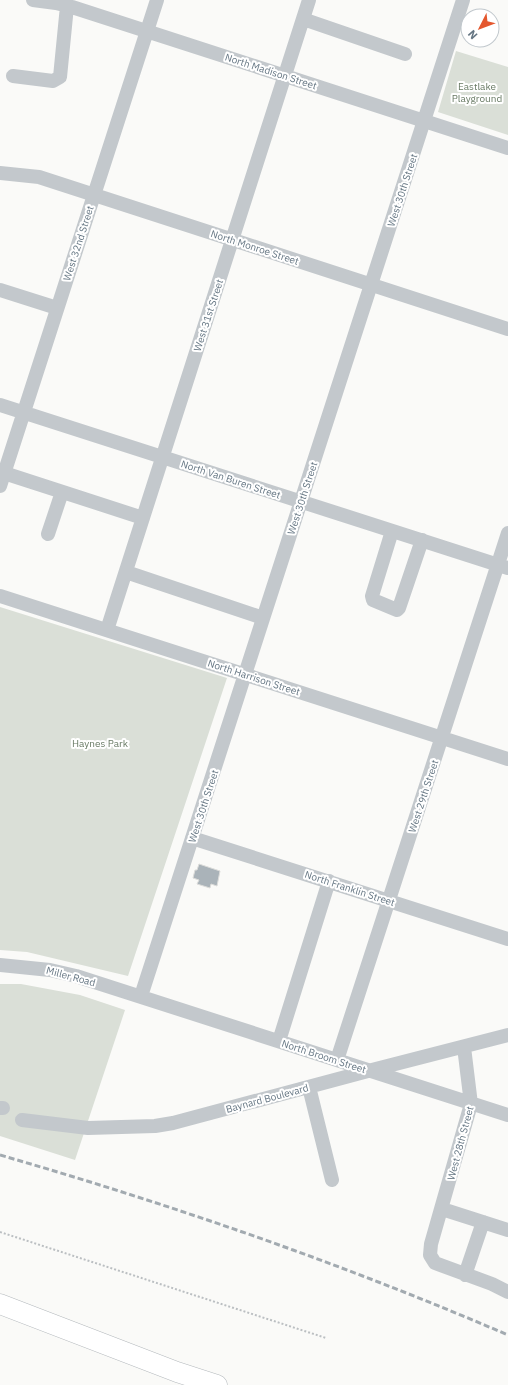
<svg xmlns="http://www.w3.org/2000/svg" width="508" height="1385" font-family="'IBM Plex Sans',sans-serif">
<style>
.green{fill:#dadfd7}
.building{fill:#aab3b9;stroke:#dcdcda}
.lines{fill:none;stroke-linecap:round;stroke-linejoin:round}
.highway-casing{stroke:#b4b9bd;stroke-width:21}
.path{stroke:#bbbfc2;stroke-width:2;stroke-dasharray:2 2;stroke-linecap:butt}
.minor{stroke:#c3c8cc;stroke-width:14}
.highway{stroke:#fff;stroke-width:20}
.rail{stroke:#a2aab0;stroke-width:3;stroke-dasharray:6 3;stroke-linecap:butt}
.labels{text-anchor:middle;stroke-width:4;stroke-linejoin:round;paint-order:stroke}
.street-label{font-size:10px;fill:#657683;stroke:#fff}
.park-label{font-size:10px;fill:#687a64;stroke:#fff}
</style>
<rect width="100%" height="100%" fill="#fafaf8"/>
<!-- green -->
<path class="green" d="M 456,51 L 508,67 L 508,135 L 438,112 Z
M 0,607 L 227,678 L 128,976 L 27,952 L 0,950 Z
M 0,984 L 21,984 L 80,995 L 125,1010 L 75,1160 L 0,1136 Z"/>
<!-- building -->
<path class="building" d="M 199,864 L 220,871 L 217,886 L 211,884 L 210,888 L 197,884 L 199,880 L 193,878 L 195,870 L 197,870 Z"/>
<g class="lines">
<defs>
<path id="highway" d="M 0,1304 L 177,1372 L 217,1385"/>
</defs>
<!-- highway casing -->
<use href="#highway" class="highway-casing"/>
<!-- path -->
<path class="path" d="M 0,1232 L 326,1338"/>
<!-- minor -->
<path class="minor" d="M 33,0 L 56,3 L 72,7 L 508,148
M 303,19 L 405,54
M 13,76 L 53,81 L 60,77 L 67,6
M 0,173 L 39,177 L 508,329
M 0,290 L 57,308
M 0,405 L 508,568
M 4,473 L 143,518
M 0,486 L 157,0
M 392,531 L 372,596 L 373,600 L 397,610 L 399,608 L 422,540
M 48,534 L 62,492
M 126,572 L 263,618
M 0,596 L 508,759
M 107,630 L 309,0
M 192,838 L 508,939
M 0,965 L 50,970 L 76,976 L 508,1115
M 141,996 L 463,0
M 279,1041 L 329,881
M 464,1047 L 471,1104 L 431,1244 L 430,1255 L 435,1263 L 492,1284 L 508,1292
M 337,1060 L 508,533
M 309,1087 L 332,1180
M 0,1108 L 3,1108
M 22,1120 L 88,1128 L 155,1126 L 173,1123 L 368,1071 L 508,1035
M 442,1209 L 508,1230
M 465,1275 L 483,1222"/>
<!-- highway -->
<use href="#highway" class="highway"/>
<!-- rail -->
<path class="rail" d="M 0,1155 C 173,1205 343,1264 508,1335"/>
</g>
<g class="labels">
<!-- street labels -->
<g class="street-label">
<text transform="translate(271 71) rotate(18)" y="4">North Madison Street</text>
<text transform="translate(402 190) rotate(-72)" y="4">West 30th Street</text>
<text transform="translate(78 243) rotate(-72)" y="4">West 32nd Street</text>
<text transform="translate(255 247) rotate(18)" y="4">North Monroe Street</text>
<text transform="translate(208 315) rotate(-72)" y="4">West 31st Street</text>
<text transform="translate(231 479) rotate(18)" y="4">North Van Buren Street</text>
<text transform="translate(302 498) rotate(-72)" y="4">West 30th Street</text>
<text transform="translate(254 677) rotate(18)" y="4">North Harrison Street</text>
<text transform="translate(423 796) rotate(-72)" y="4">West 29th Street</text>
<text transform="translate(203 806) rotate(-72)" y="4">West 30th Street</text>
<text transform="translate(350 888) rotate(18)" y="4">North Franklin Street</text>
<text transform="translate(71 976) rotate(15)" y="4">Miller Road</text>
<text transform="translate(324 1056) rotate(18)" y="4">North Broom Street</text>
<text transform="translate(267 1098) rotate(-15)" y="4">Baynard Boulevard</text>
<text transform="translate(460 1143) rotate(-75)" y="4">West 28th Street</text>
</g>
<!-- park labels -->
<g class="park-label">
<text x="477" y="90">Eastlake<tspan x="477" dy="12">Playground</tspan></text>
<text x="100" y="747">Haynes Park</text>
</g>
</g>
<!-- north arrow -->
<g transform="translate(480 28) rotate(228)"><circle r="19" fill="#ffffff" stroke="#c1c8cd"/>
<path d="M0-3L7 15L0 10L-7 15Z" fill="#e4572e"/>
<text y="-6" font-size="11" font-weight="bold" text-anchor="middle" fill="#657683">N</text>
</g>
</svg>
